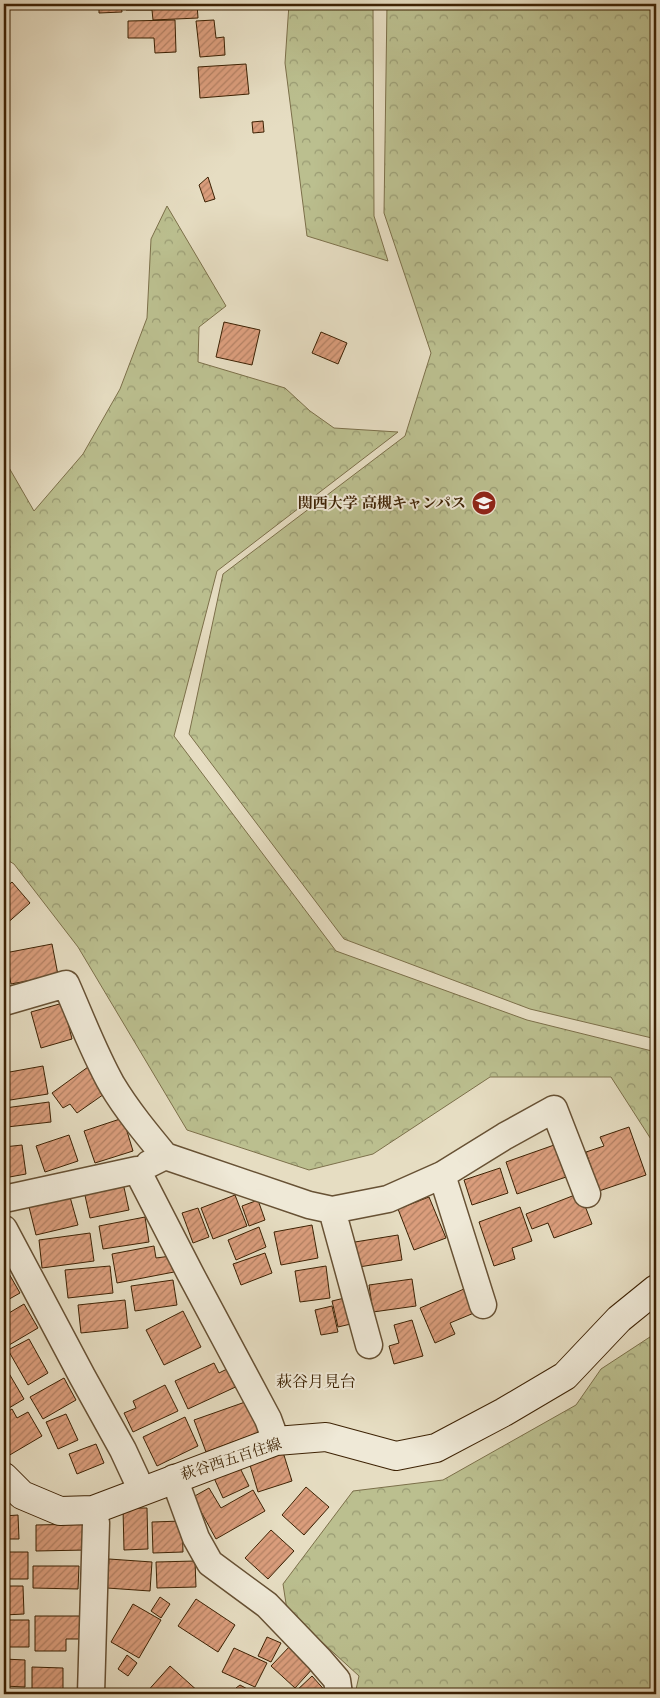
<svg xmlns="http://www.w3.org/2000/svg" width="660" height="1698" font-family="'Old Standard TT','Noto Serif JP',serif">
<style>
.forest{fill:url(#forest-crowns);stroke:#7c704a}
.building{fill:url(#building-hatch);stroke:#3d2204}
.lines{fill:none;stroke-linecap:round;stroke-linejoin:round}
.minor-casing{stroke:#675134;stroke-width:29}
.secondary-casing{stroke:#3d2204;stroke-width:30}
.minor{stroke:#efe9d7;stroke-width:26}
.secondary{stroke:#efe9d7;stroke-width:28}
.labels{text-anchor:middle;stroke-width:4;stroke-linejoin:round;paint-order:stroke}
.poi-label{font-size:15px;font-weight:bold;fill:#3d2204;stroke:#efe9d7;text-anchor:end}
.street-label{font-size:15px;fill:#3d2204;stroke:#efe9d7}
.neighbourhood-label{font-size:16px;fill:#3d2204;stroke:#efe9d7}
</style>
<defs>
<pattern id="forest-crowns" width="20" height="18" patternUnits="userSpaceOnUse" patternTransform="scale(1.25)"><rect width="20" height="18" fill="#bbbf8f"/><path d="M2 6a3 3 0 1 1 6 0M12 15a3 3 0 1 1 6 0" fill="none" stroke="#999b73"/></pattern>
<pattern id="building-hatch" width="6" height="6" patternUnits="userSpaceOnUse" patternTransform="scale(1.25)"><rect width="6" height="6" fill="#da9d7c"/><path d="M-1 1l2-2M0 6l6-6M5 7l2-2" fill="none" stroke="#b28063"/></pattern>
</defs>
<rect width="100%" height="100%" fill="#e6ddc2"/>
<filter id="stains"><feTurbulence type="fractalNoise" baseFrequency=".004" numOctaves="4"/><feColorMatrix values="0 0 0 0 .2 0 0 0 0 .09 0 0 0 0 .02 0 0 0 .5 -.17"/></filter>
<radialGradient id="worn" r=".72"><stop offset=".6" stop-color="#630" stop-opacity="0"/><stop offset="1" stop-color="#630" stop-opacity=".3"/></radialGradient>
<!-- forest -->
<path class="forest" d="M 289,4 L 373,4 L 374,216 L 388,261 L 307,236 L 285,63 Z
M 387,4 L 656,4 L 656,1039 L 530,1009 L 344,939 L 189,734 L 223,574 L 405,436 L 431,353 L 384,213 Z
M 167,206 L 226,306 L 199,327 L 198,362 L 285,388 L 310,411 L 334,428 L 398,432 L 217,571 L 174,736 L 336,951 L 527,1020 L 656,1052 L 656,1147 L 611,1077 L 490,1077 L 373,1154 L 309,1170 L 187,1130 L 78,947 L 14,864 L 4,858 L 4,459 L 34,511 L 83,454 L 120,389 L 147,318 L 151,239 Z
M 656,1333 L 656,1694 L 355,1694 L 359,1676 L 287,1610 L 283,1584 L 353,1491 L 443,1480 L 576,1405 L 601,1369 Z"/>
<!-- building -->
<path class="building" d="M 99,4 L 121,4 L 122,12 L 99,13 Z
M 125,4 L 197,4 L 198,18 L 153,20 L 152,10 L 126,10 Z
M 175,20 L 176,52 L 155,53 L 154,38 L 128,38 L 128,21 Z
M 214,20 L 216,38 L 224,37 L 225,55 L 200,57 L 196,21 Z
M 246,64 L 249,94 L 200,98 L 198,67 Z
M 263,121 L 264,132 L 253,133 L 252,122 Z
M 208,177 L 215,199 L 205,202 L 199,185 Z
M 224,322 L 260,330 L 252,365 L 216,357 Z
M 321,332 L 347,343 L 338,364 L 312,353 Z
M 12,882 L 30,903 L 4,926 L 4,889 Z
M 52,944 L 58,975 L 11,984 L 5,953 Z
M 63,1003 L 72,1039 L 41,1048 L 31,1012 Z
M 43,1066 L 48,1094 L 4,1101 L 4,1073 Z
M 88,1067 L 107,1092 L 77,1113 L 70,1104 L 63,1108 L 52,1093 Z
M 49,1102 L 51,1122 L 7,1127 L 5,1108 Z
M 123,1118 L 133,1151 L 95,1163 L 84,1131 Z
M 629,1127 L 646,1175 L 599,1191 L 586,1152 L 604,1146 L 600,1137 Z
M 69,1135 L 78,1161 L 45,1172 L 36,1146 Z
M 557,1144 L 569,1176 L 517,1194 L 506,1162 Z
M 22,1145 L 26,1174 L 4,1178 L 4,1147 Z
M 500,1168 L 508,1193 L 472,1205 L 464,1180 Z
M 123,1183 L 129,1210 L 90,1218 L 84,1191 Z
M 580,1193 L 592,1224 L 554,1238 L 548,1223 L 532,1229 L 526,1214 Z
M 235,1195 L 247,1226 L 213,1239 L 201,1208 Z
M 70,1197 L 78,1225 L 36,1235 L 29,1207 Z
M 429,1197 L 446,1238 L 414,1250 L 398,1209 Z
M 258,1200 L 265,1220 L 249,1226 L 242,1206 Z
M 520,1207 L 532,1241 L 512,1248 L 515,1259 L 494,1266 L 479,1222 Z
M 198,1208 L 209,1237 L 193,1243 L 182,1213 Z
M 145,1217 L 149,1242 L 103,1249 L 99,1226 Z
M 312,1225 L 318,1258 L 281,1265 L 274,1232 Z
M 259,1227 L 266,1247 L 236,1260 L 228,1240 Z
M 90,1233 L 94,1261 L 42,1268 L 39,1240 Z
M 398,1235 L 402,1260 L 359,1267 L 355,1242 Z
M 154,1246 L 156,1258 L 171,1256 L 174,1272 L 117,1283 L 112,1254 Z
M 265,1253 L 272,1273 L 241,1285 L 233,1264 Z
M 4,1265 L 20,1293 L 4,1302 Z
M 110,1266 L 113,1293 L 68,1298 L 65,1270 Z
M 326,1266 L 330,1298 L 300,1302 L 295,1271 Z
M 412,1279 L 416,1306 L 373,1312 L 369,1285 Z
M 173,1280 L 177,1305 L 135,1311 L 131,1286 Z
M 464,1289 L 474,1313 L 450,1323 L 455,1334 L 435,1343 L 420,1308 Z
M 349,1297 L 355,1323 L 338,1327 L 332,1301 Z
M 125,1300 L 128,1328 L 81,1333 L 78,1305 Z
M 24,1304 L 38,1328 L 4,1348 L 4,1314 L 4,1316 Z
M 332,1306 L 338,1332 L 321,1335 L 315,1310 Z
M 183,1311 L 201,1347 L 164,1365 L 146,1330 Z
M 412,1320 L 423,1356 L 394,1364 L 389,1346 L 399,1343 L 394,1325 Z
M 29,1339 L 48,1373 L 28,1385 L 8,1350 Z
M 214,1363 L 219,1373 L 233,1366 L 242,1384 L 188,1409 L 175,1381 Z
M 7,1370 L 24,1399 L 4,1411 L 4,1372 Z
M 64,1378 L 76,1400 L 43,1419 L 30,1397 Z
M 165,1385 L 178,1411 L 133,1432 L 124,1413 L 136,1408 L 133,1401 Z
M 248,1401 L 260,1432 L 206,1452 L 194,1420 Z
M 12,1409 L 17,1418 L 28,1412 L 42,1436 L 8,1456 L 4,1448 L 4,1414 Z
M 66,1414 L 78,1440 L 58,1449 L 46,1422 Z
M 185,1417 L 198,1446 L 157,1466 L 143,1437 Z
M 96,1444 L 104,1463 L 77,1474 L 69,1454 Z
M 283,1452 L 292,1481 L 258,1492 L 249,1462 Z
M 239,1466 L 249,1486 L 223,1498 L 214,1478 Z
M 306,1487 L 329,1507 L 304,1535 L 282,1515 Z
M 209,1488 L 221,1508 L 253,1490 L 265,1511 L 216,1539 L 193,1497 Z
M 123,1508 L 147,1508 L 148,1549 L 124,1550 Z
M 18,1515 L 19,1539 L 4,1539 L 4,1516 Z
M 182,1521 L 183,1552 L 153,1553 L 152,1522 Z
M 85,1524 L 86,1550 L 36,1551 L 36,1525 Z
M 271,1530 L 294,1551 L 268,1579 L 245,1558 Z
M 4,1552 L 28,1552 L 28,1579 L 4,1579 Z
M 109,1559 L 152,1562 L 150,1591 L 107,1588 Z
M 195,1561 L 196,1587 L 157,1588 L 156,1562 Z
M 33,1566 L 79,1566 L 78,1589 L 33,1588 Z
M 4,1586 L 23,1586 L 24,1614 L 4,1615 Z
M 160,1597 L 170,1604 L 161,1618 L 151,1611 Z
M 196,1599 L 235,1625 L 218,1652 L 178,1626 Z
M 133,1604 L 161,1620 L 139,1658 L 111,1642 Z
M 35,1616 L 81,1616 L 81,1639 L 66,1639 L 66,1651 L 35,1651 Z
M 4,1620 L 29,1620 L 29,1647 L 4,1647 Z
M 267,1637 L 281,1643 L 271,1662 L 258,1656 Z
M 291,1645 L 315,1666 L 295,1688 L 271,1666 Z
M 234,1648 L 267,1663 L 255,1687 L 222,1672 Z
M 127,1655 L 137,1663 L 128,1676 L 118,1669 Z
M 4,1659 L 25,1660 L 25,1687 L 4,1686 Z
M 170,1666 L 200,1693 L 199,1694 L 145,1694 Z
M 32,1667 L 63,1668 L 63,1692 L 32,1691 Z
M 312,1676 L 328,1694 L 297,1694 L 295,1692 Z
M 240,1685 L 251,1691 L 249,1694 L 245,1694 L 236,1688 Z"/>
<g class="lines">
<defs>
<path id="minor" d="M 4,1002 L 66,984 C 81,1018 94,1053 112,1085 C 127,1110 146,1133 165,1156 L 149,1164
M 165,1156 L 309,1205 L 332,1210 L 388,1199 L 442,1175 L 505,1136 L 554,1109 L 587,1194
M 442,1175 L 483,1305
M 4,1199 L 137,1170 L 190,1273 L 268,1419 L 276,1441
M 332,1210 L 369,1345
M 4,1229 L 82,1376 L 123,1450 L 142,1491
M 174,1478 L 196,1538 L 210,1563 L 267,1605 L 319,1659 L 337,1680 L 339,1694
M 91,1694 L 96,1523 L 93,1510"/>
<path id="secondary" d="M 4,1477 L 22,1495 L 60,1511 L 93,1510 L 276,1441 L 326,1437 L 396,1456 L 436,1448 L 504,1412 L 565,1376 L 619,1319 L 656,1289"/>
</defs>
<!-- minor casing -->
<use href="#minor" class="minor-casing"/>
<!-- secondary casing -->
<use href="#secondary" class="secondary-casing"/>
<!-- minor -->
<use href="#minor" class="minor"/>
<!-- secondary -->
<use href="#secondary" class="secondary"/>
</g>
<!-- icons -->
<defs>
<symbol id="university-disc" viewBox="-11 -11 22 22"><circle r="9.5" fill="#8f2418" stroke="#efe9d7"/><path d="M0-5L7-2L0 1L-7-2ZM-4 1L0 2.5L4 1V4Q0 6-4 4Z" fill="#fff"/></symbol>
</defs>
<g fill-rule="evenodd">
<use href="#university-disc" x="470" y="489" width="28" height="28"/>
</g>
<g class="labels">
<!-- poi labels -->
<g class="poi-label">
<text x="466" y="508">関西大学 高槻キャンパス</text>
</g>
<!-- street labels -->
<g class="street-label">
<text transform="translate(231 1459) rotate(-18)" y="5">萩谷西五百住線</text>
</g>
<!-- neighbourhood labels -->
<g class="neighbourhood-label">
<text x="316" y="1387">萩谷月見台</text>
</g>
</g>
<!-- margin -->
<rect width="660" height="1698" fill="none" stroke="#e6ddc2" stroke-width="20"/>
<rect x="5" y="5" width="650" height="1688" fill="none" stroke="#3d2204" stroke-width="2.5"/>
<rect x="10" y="10" width="640" height="1678" fill="none" stroke="#3d2204"/>
<rect width="100%" height="100%" filter="url(#stains)"/>
<rect width="100%" height="100%" fill="url(#worn)"/>
</svg>
